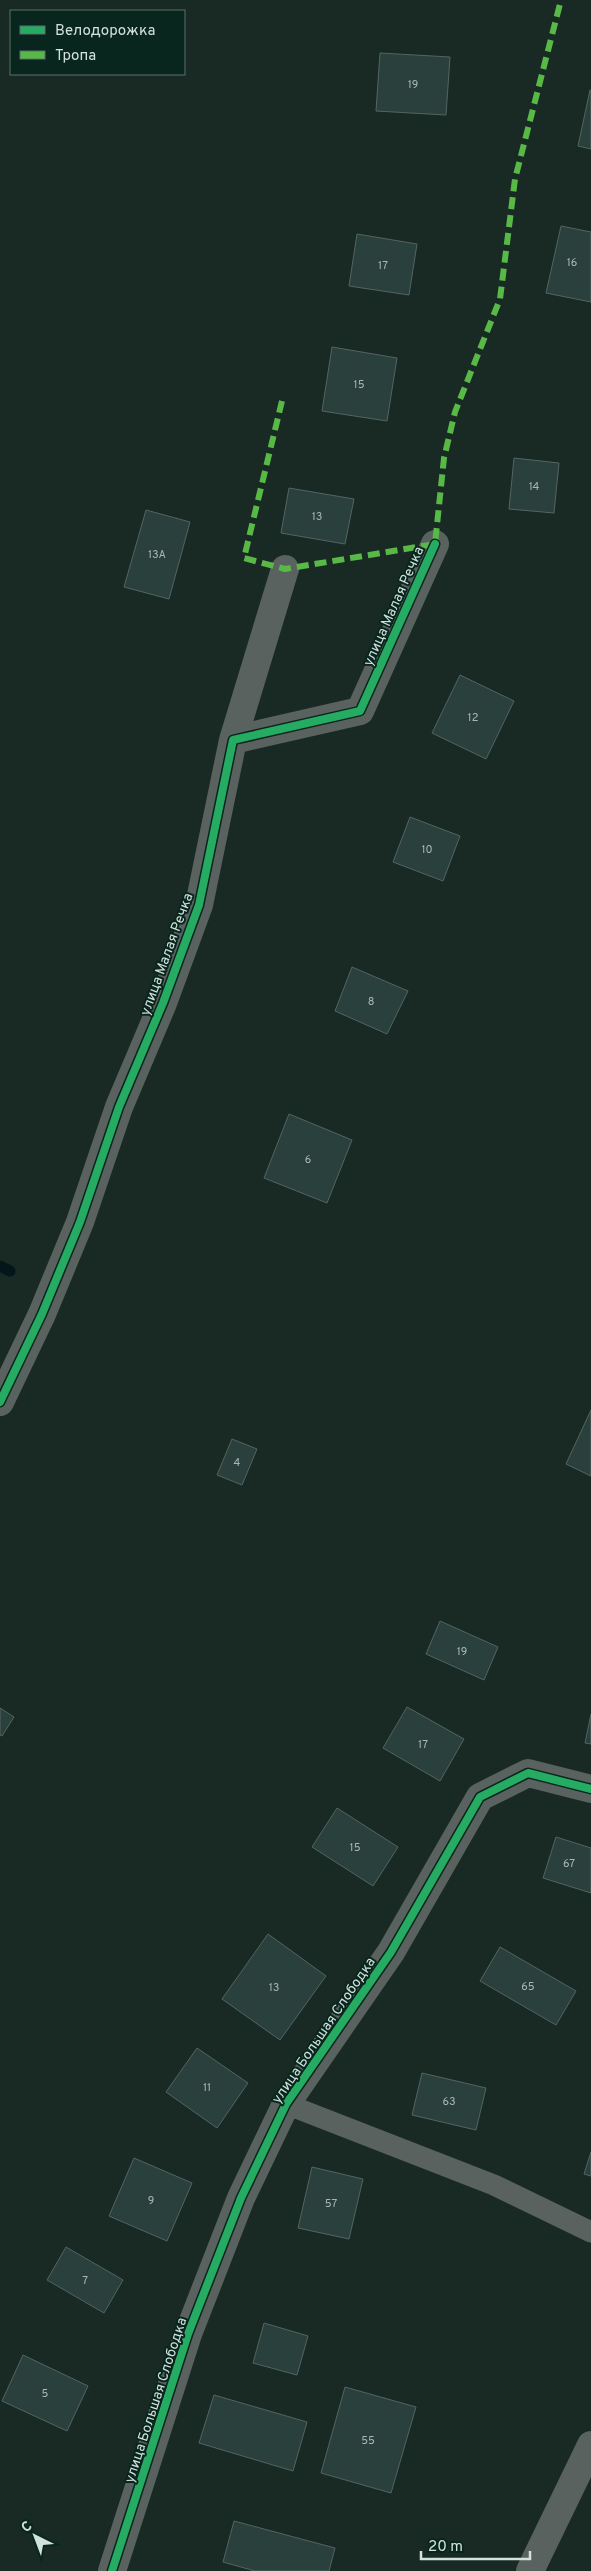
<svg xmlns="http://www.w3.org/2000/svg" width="591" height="2571" font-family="Overpass,sans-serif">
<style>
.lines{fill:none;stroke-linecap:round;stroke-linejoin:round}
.stream{stroke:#04161a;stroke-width:11}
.building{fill:#2a403d;stroke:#556460}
.lane{stroke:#5a625f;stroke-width:21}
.street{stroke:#5a625f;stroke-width:28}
.primary{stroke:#59625e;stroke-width:28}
.quiet{stroke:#58b947;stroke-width:6;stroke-dasharray:12 6;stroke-linecap:butt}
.cycleway-casing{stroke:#09261e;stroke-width:11}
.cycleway{stroke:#26ab63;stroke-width:8}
.labels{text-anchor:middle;stroke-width:4;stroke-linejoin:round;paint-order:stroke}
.number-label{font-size:11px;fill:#a7b9b4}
.street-label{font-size:14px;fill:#d1e1db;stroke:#09261e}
</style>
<rect width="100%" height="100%" fill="#192a24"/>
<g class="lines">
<!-- stream -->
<path class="stream" d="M 0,1266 L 10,1271"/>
</g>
<!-- building -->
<path class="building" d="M 380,53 L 450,57 L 446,115 L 376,111 Z
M 590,90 L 591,90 L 591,149 L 578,146 Z
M 561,226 L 591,232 L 591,302 L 546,293 Z
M 357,234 L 417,244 L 409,295 L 349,286 Z
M 332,347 L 397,358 L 387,421 L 322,411 Z
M 514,458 L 559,463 L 554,513 L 509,509 Z
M 289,488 L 354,499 L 345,544 L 281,533 Z
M 146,510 L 190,522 L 169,599 L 124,587 Z
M 460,675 L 514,701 L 486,759 L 432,733 Z
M 410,817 L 460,836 L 443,881 L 393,862 Z
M 352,967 L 408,991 L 387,1034 L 335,1011 Z
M 289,1114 L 352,1140 L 327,1203 L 264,1178 Z
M 591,1410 L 591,1476 L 566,1464 Z
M 232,1439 L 257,1449 L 242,1485 L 217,1475 Z
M 440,1621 L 498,1647 L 484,1680 L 426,1654 Z
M 407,1707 L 464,1739 L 440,1781 L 383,1748 Z
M 0,1708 L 14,1717 L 2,1736 L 0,1735 Z
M 591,1714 L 591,1744 L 585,1743 Z
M 337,1808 L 398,1847 L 373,1886 L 312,1847 Z
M 556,1837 L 591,1848 L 591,1893 L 543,1878 Z
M 268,1934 L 326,1976 L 280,2040 L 222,1999 Z
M 500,1947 L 576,1991 L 556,2025 L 480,1981 Z
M 197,2048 L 248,2083 L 217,2128 L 166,2092 Z
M 422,2073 L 486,2088 L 476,2130 L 412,2115 Z
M 591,2152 L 591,2176 L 584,2174 Z
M 134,2158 L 192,2183 L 167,2241 L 109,2216 Z
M 312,2167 L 363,2179 L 349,2239 L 298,2228 Z
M 66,2247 L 123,2280 L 104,2313 L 47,2280 Z
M 264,2323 L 308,2336 L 297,2375 L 253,2363 Z
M 23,2355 L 88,2386 L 67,2431 L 2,2401 Z
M 345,2387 L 416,2407 L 391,2493 L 321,2473 Z
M 214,2395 L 307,2422 L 293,2471 L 199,2443 Z
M 234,2521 L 335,2548 L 329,2571 L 255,2571 L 223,2562 Z"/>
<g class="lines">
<!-- lane -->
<path class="lane" d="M 286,2104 L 494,2185 L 591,2232"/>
<!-- street -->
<path class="street" d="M 233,740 L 285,569
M 0,1402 L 42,1314 L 80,1222 L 119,1107 L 163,1003 L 199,905 L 233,740 L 360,711 L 435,544
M 112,2571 L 188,2334 L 241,2198 L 286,2104 L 391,1952 L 480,1797 L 528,1773 L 591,1789"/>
<!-- primary -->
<path class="primary" d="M 530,2571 L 591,2445"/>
<!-- quiet -->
<path class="quiet" d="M 282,401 L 244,558 L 285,569 L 435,544 L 444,458 L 455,412 L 500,299 L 515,179 L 561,0"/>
<defs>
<path id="cycleway" d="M 0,1402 L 42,1314 L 80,1222 L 119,1107 L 163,1003 L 199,905 L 233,740 L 360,711 L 435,544
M 112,2571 L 188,2334 L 241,2198 L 286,2104 L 391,1952 L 480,1797 L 528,1773 L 591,1789"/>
</defs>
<!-- cycleway casing -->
<use href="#cycleway" class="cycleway-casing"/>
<!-- cycleway -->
<use href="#cycleway" class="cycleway"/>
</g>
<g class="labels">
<!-- number labels -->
<g class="number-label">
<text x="413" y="88">19</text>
<text x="572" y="266">16</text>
<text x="383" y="269">17</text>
<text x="359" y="388">15</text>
<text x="534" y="490">14</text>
<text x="317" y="520">13</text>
<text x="157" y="558">13А</text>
<text x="473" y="721">12</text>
<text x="427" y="853">10</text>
<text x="371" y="1005">8</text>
<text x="308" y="1163">6</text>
<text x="237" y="1466">4</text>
<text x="462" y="1655">19</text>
<text x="423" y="1748">17</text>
<text x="355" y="1851">15</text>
<text x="569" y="1867">67</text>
<text x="528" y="1990">65</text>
<text x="274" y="1991">13</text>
<text x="207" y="2091">11</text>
<text x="449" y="2105">63</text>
<text x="151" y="2204">9</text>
<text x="331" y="2207">57</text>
<text x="85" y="2284">7</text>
<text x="45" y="2397">5</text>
<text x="368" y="2444">55</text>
</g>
<!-- street labels -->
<g class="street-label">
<text transform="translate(393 606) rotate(-66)" y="5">улица Малая Речка</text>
<text transform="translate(166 954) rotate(-70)" y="5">улица Малая Речка</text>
<text transform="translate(323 2030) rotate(-56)" y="5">улица Большая Слободка</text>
<text transform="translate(155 2400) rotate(-72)" y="5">улица Большая Слободка</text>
</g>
</g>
<!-- legend -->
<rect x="10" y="10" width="175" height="65" fill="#09261e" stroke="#59716a"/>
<rect x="20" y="26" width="25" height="8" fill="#26ab63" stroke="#59716a"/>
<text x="55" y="35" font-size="15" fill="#d1e1db">Велодорожка</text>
<rect x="20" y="51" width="25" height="8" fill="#58b947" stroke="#59716a"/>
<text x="55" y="60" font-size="15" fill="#d1e1db">Тропа</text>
<!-- north arrow -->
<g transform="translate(35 2536) rotate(318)" stroke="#09261e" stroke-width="4" paint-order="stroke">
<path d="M0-4L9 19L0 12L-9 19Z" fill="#d1e1db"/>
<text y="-8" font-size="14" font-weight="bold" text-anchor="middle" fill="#d1e1db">С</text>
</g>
<!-- scale -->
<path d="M421 2551v8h109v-8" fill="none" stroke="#d1e1db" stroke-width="2.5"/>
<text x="428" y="2551" font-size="15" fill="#d1e1db" stroke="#09261e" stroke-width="4" paint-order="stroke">20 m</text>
</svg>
